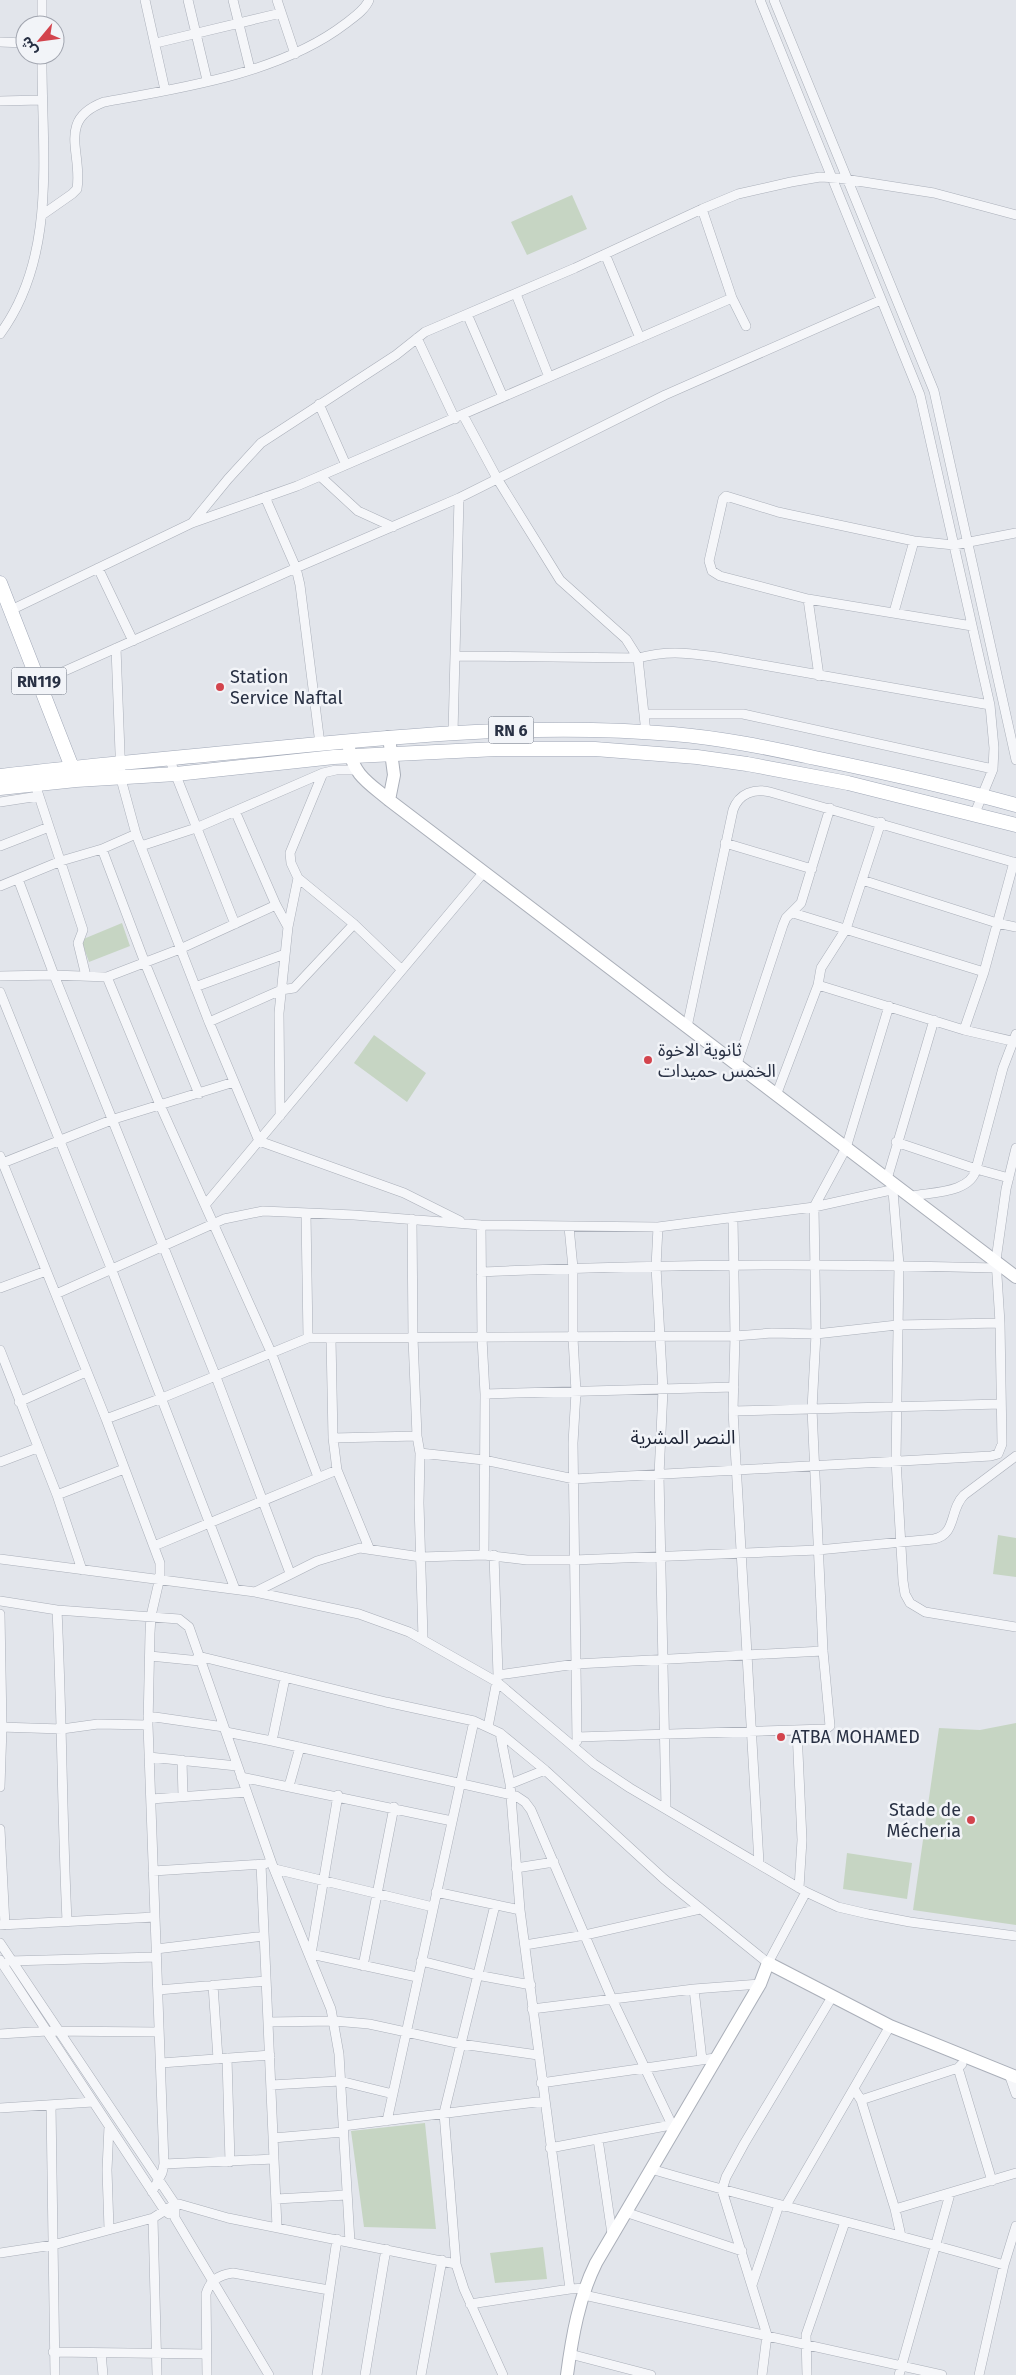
<svg xmlns="http://www.w3.org/2000/svg" width="1016" height="2375" font-family="'Fira Sans','Noto Sans Arabic',sans-serif">
<style>
.park{fill:#c6d5c3}
.lines{fill:none;stroke-linecap:round;stroke-linejoin:round}
.street-casing{stroke:#aaafb9;stroke-width:10}
.secondary-casing{stroke:#aaafb9;stroke-width:14}
.primary-casing{stroke:#a1a8b7;stroke-width:15}
.street{stroke:#f5f6f9;stroke-width:9}
.secondary{stroke:#fff;stroke-width:12}
.primary{stroke:#fff;stroke-width:14}
.poi-dot{fill:#d3444d;stroke:#f2f4f8;stroke-width:2}
.labels{text-anchor:middle;stroke-width:5;stroke-linejoin:round;paint-order:stroke}
.shield{fill:#f2f4f8;stroke:#656c7a;stroke-width:1}
.shield-label{font-size:16px;font-weight:bold;fill:#293144}
.poi-label{font-size:18px;fill:#293144;stroke:#f2f4f8;text-anchor:start}
.neighbourhood-label{font-size:19px;fill:#1b2234;stroke:#f2f4f8}
</style>
<rect width="100%" height="100%" fill="#e2e5eb"/>
<!-- park -->
<path class="park" d="M 572,195 L 587,229 L 527,255 L 511,222 Z
M 122,923 L 130,946 L 89,962 L 81,940 Z
M 374,1035 L 426,1073 L 407,1102 L 354,1063 Z
M 998,1535 L 1016,1538 L 1016,1577 L 993,1574 Z
M 1016,1723 L 1016,1925 L 913,1910 L 939,1728 L 980,1730 Z
M 847,1853 L 912,1863 L 907,1899 L 843,1889 Z
M 425,2123 L 436,2229 L 364,2227 L 351,2131 Z
M 543,2247 L 547,2279 L 495,2283 L 490,2253 Z"/>
<g class="lines">
<defs>
<path id="street" d="M 42,0 L 42,25
M 145,0 L 165,90
M 188,0 L 207,80
M 233,0 L 250,69
M 277,0 L 295,54
M 760,0 L 920,395 L 990,705 L 994,748 L 993,769 L 975,813
M 774,0 L 934,391 L 1016,760
M 0,42 L 25,43
M 156,43 L 281,13
M 0,101 L 41,100
M 42,215 L 72,194 L 77,189 C 83,153 56,120 104,102 C 182,88 281,73 345,24 C 354,17 365,10 369,0
M 605,254 L 640,338
M 516,294 L 549,377
M 732,298 L 746,326
M 467,314 L 503,397
M 0,334 C 59,254 41,148 42,55
M 417,338 L 455,419
M 319,404 L 346,465
M 463,415 L 498,480 L 560,580 L 626,639 L 638,658 L 646,733
M 320,476 L 358,511 L 393,527
M 265,497 L 296,568 L 300,585 L 320,744
M 192,523 L 228,479 L 261,443 L 396,355 L 425,332 L 575,268 L 702,209 L 738,194 L 791,182 L 820,177 L 838,178 L 934,193 L 1016,215
M 98,568 L 133,641
M 808,599 L 819,676
M 11,610 L 192,523 L 297,486 L 732,298 L 702,209
M 894,612 L 914,541
M 972,626 L 808,599 L 720,576 L 712,571 L 709,561 L 723,499 L 726,496 L 778,512 L 914,541 L 954,545 L 1016,533
M 116,648 L 121,779 L 136,834 L 209,1022 L 259,1141 L 404,1193 L 460,1221
M 456,656 L 638,658 C 669,650 686,653 717,657 L 990,705
M 40,682 L 296,568 L 459,498 L 665,395 L 881,300
M 644,714 L 743,714 L 993,769
M 453,733 L 459,498
M 169,758 L 235,924
M 35,784 L 83,930 L 78,943 L 86,976
M 0,802 L 39,796
M 235,811 L 276,905 L 288,927
M 725,843 L 812,869
M 0,846 L 49,827
M 141,846 L 196,828 L 323,773 L 336,770 L 355,770
M 102,849 L 145,963 L 199,1094
M 298,878 L 354,924 L 402,970
M 18,879 L 54,975 L 216,1377 L 290,1573
M 862,880 L 997,923 L 1016,927
M 0,886 L 61,861 L 102,849 L 136,834
M 793,913 L 984,972
M 0,976 L 54,975 L 107,977 L 180,949 L 276,905
M 107,977 L 160,1105 L 271,1352 L 318,1477
M 818,985 L 964,1030 L 1016,1042
M 195,987 L 285,954
M 0,992 L 111,1268 L 235,1589
M 209,1022 L 281,990 L 294,988 L 354,924
M 687,1027 L 733,810 C 739,793 755,788 770,792 L 1016,863
M 964,1030 L 984,972 L 1014,862
M 737,1064 L 783,925 L 786,918 L 801,903 L 830,808
M 777,1093 L 818,985 L 821,968 L 846,929 L 881,822
M 280,1116 L 279,1013 L 288,927 L 298,878 L 291,863 L 290,853 L 323,773
M 896,1142 L 976,1169 C 971,1193 932,1192 912,1196
M 0,1156 L 106,1419 L 160,1563 L 160,1577 L 151,1616 L 150,1633 L 148,1725 L 164,2164 L 162,2173 L 152,2192
M 0,1164 L 114,1119 L 234,1082
M 1009,1178 L 976,1169 L 1003,1068 L 1016,1034
M 887,1179 L 934,1020
M 893,1191 L 899,1265 L 896,1460 L 903,1581 L 905,1594 L 910,1603 L 925,1612 L 1016,1627
M 205,1205 L 484,872
M 306,1214 L 308,1338
M 733,1218 L 735,1336 L 733,1411 L 759,1863
M 412,1219 L 413,1338 L 417,1436 L 420,1453 L 419,1503 L 423,1638
M 481,1225 L 482,1338 L 485,1394 L 484,1555
M 569,1227 L 573,1268 L 573,1338 L 576,1392 L 573,1443 L 577,1741
M 658,1227 L 656,1267 L 663,1390 L 659,1475 L 666,1808
M 481,1272 C 653,1264 824,1263 995,1268
M 0,1288 L 46,1271
M 56,1294 L 224,1219 L 263,1211 L 354,1215 L 481,1225 L 658,1227 L 814,1207 L 900,1188
M 331,1339 L 333,1438 L 337,1470 L 369,1548
M 0,1350 L 57,1495 L 82,1570
M 485,1394 L 734,1387
M 19,1402 L 86,1372
M 733,1411 L 1001,1404
M 106,1419 L 162,1398 L 308,1338 L 735,1336 L 772,1333 L 816,1334 L 897,1325 L 1000,1323
M 333,1438 L 417,1436
M 420,1453 L 484,1460 L 574,1479 L 991,1456 L 998,1454 L 1002,1444 L 1000,1323 L 996,1260 L 1006,1189 L 1016,1148
M 0,1462 L 37,1448
M 57,1495 L 124,1469
M 154,1546 L 337,1470
M 0,1559 L 255,1592 L 359,1614 L 409,1632 L 497,1682 L 594,1764 L 630,1788 L 806,1892 L 838,1907 L 868,1914 L 910,1922 L 1016,1936
M 255,1592 L 317,1561 L 360,1548 L 421,1557 L 484,1555 L 527,1560 L 574,1560 L 818,1550 L 934,1539 C 957,1534 949,1510 964,1495 L 1016,1456
M 0,1601 L 57,1610 L 179,1619 L 189,1627 L 272,1864 L 331,2009 L 339,2054 L 350,2242
M 57,1610 C 62,1714 62,1817 67,1921
M 0,1614 L 2,1727 L 0,1787
M 150,1656 L 200,1661
M 198,1656 L 386,1702 L 474,1721 L 500,1733 L 545,1770 L 664,1879 L 768,1963 L 806,1892
M 498,1675 L 576,1664 L 823,1651
M 148,1716 L 224,1727
M 0,1727 L 62,1729 L 98,1724 L 148,1725
M 488,1727 L 498,1675 L 494,1555
M 797,1730 L 802,1840 L 799,1888
M 226,1732 L 272,1741 L 516,1796 L 525,1802 L 531,1810 L 612,1999 L 674,2129
M 500,1733 L 510,1784 L 520,1910 L 570,2289 L 586,2288
M 577,1737 L 826,1729 L 830,1726 L 823,1651 L 812,1409 L 816,1334 L 814,1207 L 846,1148 L 889,1006
M 272,1741 L 285,1678
M 149,1757 L 237,1766
M 182,1760 L 183,1796
M 241,1777 L 452,1821
M 510,1784 L 545,1770
M 289,1786 L 300,1747
M 338,1795 L 311,1954 L 417,1977
M 151,1799 L 247,1792
M 0,1829 L 5,1925
M 261,1864 L 277,2227
M 516,1868 L 554,1862
M 275,1869 L 433,1907
M 153,1871 L 265,1864
M 436,1892 L 520,1910
M 495,1905 L 444,2113 L 456,2264 L 464,2289 L 503,2375
M 0,1925 L 155,1917
M 0,1943 L 175,2204 L 175,2218 L 269,2375
M 525,1945 L 585,1935 L 700,1909
M 156,1949 L 264,1936
M 0,1960 L 165,2211 L 169,2214
M 9,1961 L 156,1957
M 421,1961 L 477,1975 L 531,1985
M 363,1966 L 394,1807
M 213,1985 L 218,2059
M 694,1989 L 702,2060
M 158,1990 L 266,1981
M 532,2009 L 694,1989 L 760,1984
M 268,2022 L 334,2021 L 369,2024 L 461,2044 L 538,2055
M 0,2034 L 47,2031 L 159,2032
M 227,2058 L 230,2162
M 161,2063 L 270,2055
M 958,2068 L 992,2181
M 1009,2074 L 1016,2094
M 541,2083 L 715,2058
M 271,2085 L 340,2081 L 393,2094
M 854,2089 L 861,2100 L 895,2209
M 861,2100 L 958,2068 L 962,2064
M 51,2105 L 55,2375
M 0,2108 L 93,2102
M 387,2121 L 474,1721
M 109,2126 L 107,2170 L 109,2229
M 343,2126 L 545,2101
M 273,2138 L 343,2132
M 598,2139 L 612,2234
M 550,2148 L 671,2125
M 164,2164 L 274,2159
M 651,2169 C 768,2204 887,2230 1004,2265
M 276,2199 L 347,2195
M 785,2207 L 890,2026
M 625,2212 L 742,2251
M 153,2218 L 157,2375
M 901,2236 L 895,2209 L 1016,2173
M 0,2253 L 53,2245 L 153,2218 L 175,2204 L 179,2204 L 228,2218 L 456,2264
M 752,2285 L 779,2205
M 584,2295 L 942,2375
M 470,2304 L 570,2289
M 53,2352 L 206,2354
M 101,2353 L 103,2375
M 570,2354 L 651,2375
M 207,2375 L 206,2294 C 210,2280 219,2275 233,2273 L 329,2290
M 317,2375 L 337,2239
M 365,2375 L 386,2249
M 421,2375 L 442,2260
M 762,2375 L 767,2335 L 722,2190 L 726,2177 L 744,2144 L 832,1997
M 807,2375 L 806,2335 L 845,2222
M 899,2375 L 950,2194
M 979,2375 L 1004,2265 L 1016,2226"/>
<path id="secondary" d="M 349,748 C 353,775 369,783 389,800 L 1016,1277
M 389,800 L 394,775 L 389,737
M 567,2375 C 572,2337 579,2297 596,2263 L 760,1984 L 768,1963 L 890,2026 L 1016,2077"/>
<path id="primary" d="M 0,583 L 75,775
M 0,776 C 92,765 185,757 277,748 C 409,735 541,723 673,734 C 721,738 769,748 815,758 C 883,772 950,787 1016,805
M 0,788 L 76,780 L 176,774 L 334,757 L 497,749 L 595,749 L 697,757 L 747,764 L 848,783 L 1016,825"/>
</defs>
<!-- street casing -->
<use href="#street" class="street-casing"/>
<!-- secondary casing -->
<use href="#secondary" class="secondary-casing"/>
<!-- primary casing -->
<use href="#primary" class="primary-casing"/>
<!-- street -->
<use href="#street" class="street"/>
<!-- secondary -->
<use href="#secondary" class="secondary"/>
<!-- primary -->
<use href="#primary" class="primary"/>
</g>
<!-- markers -->
<g class="poi-dot">
<circle cx="220" cy="687" r="5"/>
<circle cx="648" cy="1060" r="5"/>
<circle cx="781" cy="1737" r="5"/>
<circle cx="971" cy="1820" r="5"/>
</g>
<g class="labels">
<!-- shield labels -->
<g class="shield">
<rect x="11.5" y="667.5" width="55" height="27" rx="4"/>
<rect x="488.5" y="716.5" width="45" height="27" rx="4"/>
</g>
<g class="shield-label">
<text x="39" y="687">RN119</text>
<text x="511" y="736">RN 6</text>
</g>
<!-- poi labels -->
<g class="poi-label">
<text x="230" y="683">Station<tspan x="230" dy="21">Service Naftal</tspan></text>
<text x="658" y="1056">ثانوية الاخوة<tspan x="658" dy="21">الخمس حميدات</tspan></text>
<text x="791" y="1743">ATBA MOHAMED</text>
<text x="961" y="1816" text-anchor="end">Stade de<tspan x="961" dy="21">Mécheria</tspan></text>
</g>
<!-- neighbourhood labels -->
<g class="neighbourhood-label">
<text x="683" y="1444">النصر المشرية</text>
</g>
</g>
<!-- north arrow -->
<g transform="translate(40 40) rotate(241)"><circle r="24" fill="#f2f4f8" stroke="#a2a6b0"/>
<path d="M0-4L9 19L0 12L-9 19Z" fill="#d3444d"/>
<text y="-8" font-size="14" font-weight="bold" text-anchor="middle" fill="#293144">ش</text>
</g>
</svg>
